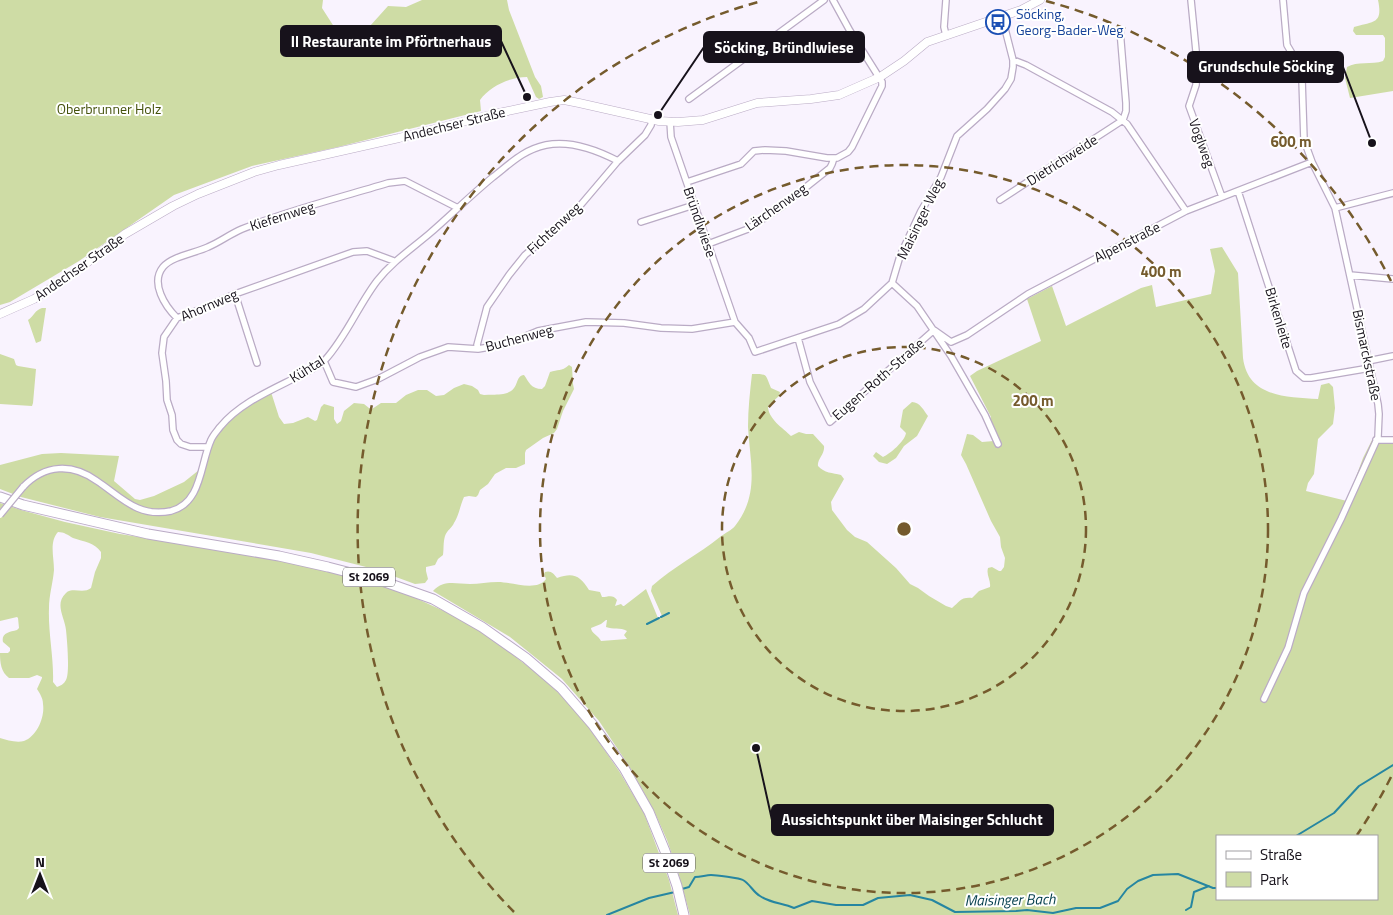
<svg xmlns="http://www.w3.org/2000/svg" width="1393" height="915" font-family="'Titillium Web',sans-serif">
<style>
.green{fill:#cedca5;fill-rule:evenodd}
.lines{fill:none;stroke-linecap:round;stroke-linejoin:round}
.stream{stroke:#2686a1;stroke-width:2}
.street-casing{stroke:#baabc5;stroke-width:8}
.secondary-casing{stroke:#baabc5;stroke-width:9}
.primary-casing{stroke:#baabc5;stroke-width:11}
.street{stroke:#fff;stroke-width:5.5}
.secondary{stroke:#fff;stroke-width:8}
.primary{stroke:#fff;stroke-width:9}
.street-bridge-casing{stroke:#baabc5;stroke-width:8;stroke-linecap:butt}
.street-bridge{stroke:#fff;stroke-width:5.5}
.ring{fill:none;stroke:#755b2d;stroke-width:2.5;stroke-dasharray:9 6}
.labels{text-anchor:middle;stroke-width:4;stroke-linejoin:round;paint-order:stroke}
.shield{fill:#fff;stroke:#5d595f;stroke-width:1}
.shield-label{font-size:12px;font-weight:bold;fill:#17121b}
.transit-label{font-size:14px;fill:#164399;stroke:#fff;text-anchor:start}
.park-label{font-size:14px;fill:#45520c;stroke:#fff}
.street-label{font-size:14px;fill:#17121b;stroke:#fff}
.water-label{font-size:15px;font-style:italic;fill:#003c4b;stroke:#fff}
.centre{fill:#755b2d;stroke:#fff;stroke-width:2.5}
.ring-label{font-size:15px;text-anchor:middle;font-weight:bold;fill:#755b2d;stroke:#fff;stroke-width:4;stroke-linejoin:round;paint-order:stroke}
.leader{fill:none;stroke:#17121b;stroke-width:2}
.callout-dot{fill:#17121b;stroke:#fff;stroke-width:2}
.callout{fill:#17121b;stroke:#17121b;stroke-width:2}
.callout-label{font-size:15px;text-anchor:middle;font-weight:bold;fill:#fff}
</style>
<rect width="100%" height="100%" fill="#f9f3fe"/>
<!-- green -->
<path class="green" d="M 0,0 L 323,0 L 322,8 L 338,33 L 354,35 L 370,26 L 388,6 L 406,7 L 422,0 L 507,0 L 509,10 L 535,77 L 541,86 L 543,97 L 539,99 L 536,97 L 527,77 C 510,77 490,86 480,100 L 481,111 L 338,147 L 252,166 L 174,195 L 79,261 L 10,302 L 0,305 Z
M 1378,0 L 1393,0 L 1393,91 L 1350,98 L 1345,78 L 1347,67 C 1357,61 1372,65 1383,61 L 1385,57 L 1385,38 L 1383,35 L 1356,35 L 1353,31 L 1354,27 C 1374,21 1383,24 1378,0 Z
M 1222,247 L 1238,273 L 1243,358 C 1248,397 1286,397 1318,399 L 1321,385 L 1329,383 L 1333,387 L 1335,408 L 1333,424 L 1318,439 L 1314,474 L 1308,483 L 1306,491 L 1347,501 L 1363,458 L 1374,436 L 1393,436 L 1393,915 L 690,915 L 678,872 L 667,840 L 654,811 L 629,766 L 599,721 L 562,679 L 510,637 L 433,591 C 444,579 456,584 470,584 C 479,584 488,582 498,582 C 512,582 537,592 546,579 L 544,574 L 545,572 C 551,570 554,574 557,578 C 574,572 580,576 589,590 L 600,592 L 602,597 C 608,597 613,594 617,600 L 615,606 L 621,604 L 623,606 L 624,606 L 646,589 L 658,618 L 662,616 L 651,591 L 652,586 C 673,567 699,554 720,537 C 725,533 732,530 735,526 C 760,494 750,463 748,427 C 748,409 750,391 752,374 C 768,374 765,374 771,388 L 780,392 L 779,396 L 768,406 C 768,419 783,428 791,436 L 799,432 L 806,434 L 813,434 L 824,446 C 825,454 817,459 818,466 C 824,473 833,473 841,475 L 844,479 L 831,502 L 832,510 L 847,530 L 855,537 L 867,542 L 896,568 L 910,584 L 918,588 L 929,596 L 946,606 L 952,608 C 960,602 960,597 972,598 L 979,591 L 990,587 C 991,580 986,575 988,568 L 992,567 L 999,571 L 1001,571 L 1004,567 L 1005,558 L 1001,547 L 1000,537 L 991,521 L 966,464 L 961,455 L 967,434 L 973,435 L 982,442 L 994,441 L 988,422 L 991,417 L 970,376 L 977,371 L 1041,341 L 1027,299 L 1052,286 L 1066,326 L 1141,288 L 1152,285 L 1156,307 L 1211,294 L 1215,271 L 1210,249 ZM 606,620 L 607,620 L 606,627 C 613,630 620,627 627,631 L 624,635 L 627,639 L 601,641 C 599,636 591,633 591,628 L 601,624 ZM 1217,836 L 1377,836 L 1377,899 L 1217,899 Z
M 42,308 L 46,308 L 41,341 L 36,343 L 28,320 C 34,316 35,310 42,308 Z
M 0,354 L 14,359 L 16,365 L 18,366 L 36,369 L 33,403 L 32,406 L 0,404 Z
M 569,365 L 572,367 L 573,384 L 574,389 L 563,411 L 557,429 L 554,433 L 543,438 L 526,450 L 525,453 L 525,464 L 516,468 L 506,468 L 495,474 L 488,484 L 480,490 L 478,495 L 476,497 L 469,496 L 464,497 C 460,506 459,515 454,523 C 452,528 447,530 445,536 C 443,543 444,548 443,555 L 438,559 L 435,565 L 426,567 L 426,571 L 428,579 L 425,583 L 415,584 L 374,569 L 311,553 L 100,517 L 21,497 L 0,489 L 0,465 L 42,454 L 61,453 L 119,456 L 114,481 L 135,499 L 140,500 L 154,496 L 184,482 L 204,466 L 213,439 L 235,413 L 271,392 L 279,417 L 284,424 L 293,423 L 308,417 L 315,421 L 317,420 L 321,407 L 324,404 L 334,407 L 334,419 L 337,424 L 341,421 L 344,411 L 354,403 L 364,404 L 369,408 L 372,409 L 381,403 L 396,403 L 406,395 L 418,390 L 427,390 L 436,396 L 444,395 L 454,388 L 464,384 L 472,386 L 478,390 L 480,394 L 484,395 C 492,394 502,396 509,392 C 519,388 515,376 524,375 C 529,382 531,389 542,389 L 545,386 L 550,372 C 558,369 561,372 569,365 Z
M 912,402 C 920,402 924,411 928,416 L 917,436 L 904,446 L 896,458 L 887,464 L 879,462 L 873,456 L 876,452 L 883,457 C 890,454 905,441 906,433 L 900,427 L 903,410 Z
M 0,503 L 21,510 L 65,522 L 120,534 L 276,559 L 374,582 L 411,596 L 444,611 L 485,633 L 539,675 L 562,696 L 588,726 L 619,771 L 644,813 L 669,880 L 678,915 L 0,915 L 0,738 C 7,740 16,743 24,741 C 37,736 45,717 43,704 C 43,698 40,694 37,689 L 42,678 L 42,677 L 37,675 L 29,678 L 9,678 C 1,672 0,663 0,653 L 8,653 L 10,651 L 10,648 L 3,642 C 1,633 9,632 17,630 L 19,628 L 18,618 L 17,617 L 0,621 ZM 58,532 C 64,532 68,535 73,538 C 84,542 94,542 101,552 L 101,558 L 95,572 L 91,588 C 84,594 72,587 66,593 C 54,604 65,618 66,630 C 67,639 70,673 66,680 C 64,684 60,686 57,687 L 53,682 C 54,658 48,633 49,608 C 49,595 53,583 54,570 C 54,557 49,542 58,532 Z"/>
<g class="lines">
<!-- stream -->
<path class="stream" d="M 661,617 L 669,613
M 647,624 L 659,618
M 1296,836 L 1334,813 L 1359,786 L 1393,765
M 682,889 L 689,887 L 695,877 C 701,877 706,875 711,875 C 715,875 740,878 743,880 C 750,884 753,892 760,896 C 770,903 783,903 794,908 L 812,901 L 836,905 L 863,905 L 878,898 L 910,895 L 932,900 L 955,912 L 1016,911 L 1027,910 L 1053,913 L 1076,908 L 1100,908 L 1118,901 L 1127,889 L 1138,881 L 1153,875 L 1178,874 L 1213,888 L 1217,888
M 1186,910 L 1191,907 L 1194,892 L 1209,886
M 607,915 L 649,898 L 675,892"/>
<defs>
<path id="street" d="M 946,0 L 944,27 L 946,35
M 1191,0 L 1197,61 L 1196,85 L 1189,106 L 1222,197
M 1013,60 L 1026,65 L 1112,112 L 1127,124 L 1186,211
M 689,99 L 824,0
M 670,121 L 671,137 L 735,322 L 749,338 L 755,352 L 839,324 L 864,309 L 892,283 L 900,256 L 921,211 L 941,177 L 957,136 L 987,109 L 1005,89 L 1011,79 L 1013,67 L 1013,60 L 1002,17
M 687,182 L 741,164 L 754,151 L 765,150 L 786,151 L 827,158 L 837,158 L 848,152 L 852,147 L 882,86 L 882,82 L 850,31 L 833,0
M 1238,191 L 1296,371 L 1304,378 L 1311,378 L 1370,368
M 1000,200 L 1123,120 L 1126,111 L 1126,103 L 1120,30
M 1335,208 L 1393,193
M 641,222 L 694,205
M 708,244 L 748,229 L 781,207 L 830,168 L 832,164 L 834,158
M 1350,275 L 1393,279
M 892,283 L 917,306 L 951,356 L 985,415 L 998,444
M 235,294 L 257,363
M 177,318 C 165,306 150,283 163,267 C 172,256 196,253 208,247 C 220,242 230,234 242,229 C 289,210 339,198 388,183 L 405,181 L 458,208
M 798,338 L 810,382 L 830,422 L 934,330 L 951,342 L 967,335 L 1028,294 L 1186,211 L 1312,162
M 478,349 L 477,345 L 487,307 L 509,275 L 525,255 L 573,214 L 618,161 L 645,135 L 651,125 L 652,119
M 324,361 L 333,382 L 356,387 L 378,379 L 420,357 L 448,347 L 478,349 L 507,344 L 538,331 L 586,322 L 624,323 L 661,328 L 692,329 L 735,322
M 1368,361 L 1393,356
M 1376,440 L 1393,440
M 208,447 L 190,447 L 181,444 L 177,440 L 173,430 L 172,415 L 167,400 L 166,381 L 162,353 L 164,337 L 177,318 L 207,307 L 235,294 L 353,252 L 367,251 L 394,261
M 23,487 C 45,464 72,463 97,481 C 121,497 138,518 171,511 C 202,503 200,464 211,440 C 213,435 217,431 220,427 C 239,404 269,391 295,378 C 305,373 317,368 325,360 C 346,337 358,306 377,281 C 392,262 410,250 429,234 C 451,215 471,195 493,177 C 511,163 523,150 546,145 C 570,140 597,150 618,161
M 1264,699 L 1288,648 L 1304,593 L 1341,519 L 1378,437 L 1379,414 L 1378,404 L 1335,208 L 1312,162 L 1304,140 L 1302,79 L 1297,62 L 1287,45 L 1283,0"/>
<path id="secondary" d="M 0,314 L 34,299 L 68,277 L 125,234 L 173,206 L 198,194 L 254,172 L 279,165 L 399,138 L 494,114 L 550,102 L 564,100 L 579,103 L 659,121 L 678,122 L 703,120 L 757,103 L 811,99 L 839,95 L 880,77 L 904,61 L 927,42 L 1021,10 L 1040,0"/>
<path id="primary" d="M 0,497 L 23,505 L 148,534 L 279,556 L 328,567 L 382,581 L 433,599 L 482,627 L 526,658 L 561,688 L 593,725 L 624,768 L 649,812 L 665,851 L 677,886 L 684,915"/>
</defs>
<!-- street casing -->
<use href="#street" class="street-casing"/>
<!-- secondary casing -->
<use href="#secondary" class="secondary-casing"/>
<!-- primary casing -->
<use href="#primary" class="primary-casing"/>
<!-- street -->
<use href="#street" class="street"/>
<!-- secondary -->
<use href="#secondary" class="secondary"/>
<!-- primary -->
<use href="#primary" class="primary"/>
<defs>
<path id="street-bridge" d="M 0,515 L 23,487"/>
</defs>
<!-- street-bridge casing -->
<use href="#street-bridge" class="street-bridge-casing"/>
<!-- street-bridge -->
<use href="#street-bridge" class="street-bridge"/>
</g>
<!-- distance rings -->
<g class="ring">
<circle cx="904" cy="529" r="182"/>
<circle cx="904" cy="529" r="364"/>
<path d="M1391 777A547 547 0 0 1 1357 835M514 912A547 547 0 0 1 762 1M1046 1A547 547 0 0 1 1391 281"/>
</g>
<!-- icons -->
<defs>
<symbol id="bus-ring" viewBox="-11 -11 22 22"><circle r="9.5" fill="#fff" stroke="#1a4fb4" stroke-width="1.5"/><path d="M-5-6H5V4H4V6H2V4H-2V6H-4V4H-5ZM-3.5-4V0h7V-4ZM-3.5 1.2v1.5H-2V1.2ZM2 1.2v1.5H3.5V1.2Z" fill="#1a4fb4"/></symbol>
</defs>
<g fill-rule="evenodd">
<use href="#bus-ring" x="984" y="8" width="28" height="28"/>
</g>
<g class="labels">
<!-- shield labels -->
<g class="shield">
<rect x="343" y="567.5" width="52" height="19" rx="4"/>
<rect x="643" y="853.5" width="52" height="19" rx="4"/>
</g>
<g class="shield-label">
<text x="369" y="581">St 2069</text>
<text x="669" y="867">St 2069</text>
</g>
<!-- transit labels -->
<g class="transit-label">
<text x="1016" y="19">Söcking,<tspan x="1016" dy="16">Georg-Bader-Weg</tspan></text>
</g>
<!-- park labels -->
<g class="park-label">
<text x="109" y="114">Oberbrunner Holz</text>
</g>
<!-- street labels -->
<g class="street-label">
<text transform="translate(454 124) rotate(-14)" y="5">Andechser Straße</text>
<text transform="translate(1202 143) rotate(70)" y="5">Voglweg</text>
<text transform="translate(1062 160) rotate(-33)" y="5">Dietrichweide</text>
<text transform="translate(776 207) rotate(-35)" y="5">Lärchenweg</text>
<text transform="translate(282 216) rotate(-18)" y="5">Kiefernweg</text>
<text transform="translate(920 219) rotate(-64)" y="5">Maisinger Weg</text>
<text transform="translate(700 222) rotate(71)" y="5">Bründlwiese</text>
<text transform="translate(554 228) rotate(-43)" y="5">Fichtenweg</text>
<text transform="translate(1127 242) rotate(-27)" y="5">Alpenstraße</text>
<text transform="translate(79 267) rotate(-35)" y="5">Andechser Straße</text>
<text transform="translate(209 305) rotate(-23)" y="5">Ahornweg</text>
<text transform="translate(1279 318) rotate(73)" y="5">Birkenleite</text>
<text transform="translate(519 338) rotate(-15)" y="5">Buchenweg</text>
<text transform="translate(1367 355) rotate(78)" y="5">Bismarckstraße</text>
<text transform="translate(307 369) rotate(-32)" y="5">Kühtal</text>
<text transform="translate(878 379) rotate(-41)" y="5">Eugen-Roth-Straße</text>
</g>
<!-- water labels -->
<g class="water-label">
<text transform="translate(1010 900) rotate(-1)" y="5">Maisinger Bach</text>
</g>
</g>
<circle cx="904" cy="529" r="8" class="centre"/>
<g class="ring-label">
<text x="1291" y="147">600 m</text>
<text x="1161" y="277">400 m</text>
<text x="1033" y="406">200 m</text>
</g>
<!-- callouts -->
<path class="leader" d="M527 97L501 41M658 115L704 47M1372 143L1343 67M756 748L772 820"/>
<g class="callout-dot">
<circle cx="527" cy="97" r="5"/>
<circle cx="658" cy="115" r="5"/>
<circle cx="1372" cy="143" r="5"/>
<circle cx="756" cy="748" r="5"/>
</g>
<g class="callout">
<rect x="281" y="26" width="220" height="30" rx="5"/>
<rect x="704" y="32" width="160" height="30" rx="5"/>
<rect x="1188" y="52" width="155" height="30" rx="5"/>
<rect x="772" y="805" width="281" height="30" rx="5"/>
</g>
<g class="callout-label">
<text x="391" y="47">Il Restaurante im Pförtnerhaus</text>
<text x="784" y="53">Söcking, Bründlwiese</text>
<text x="1266" y="72">Grundschule Söcking</text>
<text x="912" y="825">Aussichtspunkt über Maisinger Schlucht</text>
</g>
<!-- legend -->
<rect x="1216" y="835" width="162" height="65" fill="#ffffff" stroke="#a2a0a4"/>
<rect x="1226" y="851" width="25" height="8" fill="#ffffff" stroke="#a2a0a4"/>
<text x="1260" y="860" font-size="15" fill="#17121b">Straße</text>
<rect x="1226" y="872" width="25" height="15" fill="#cedca5" stroke="#a2a0a4"/>
<text x="1260" y="885" font-size="15" fill="#17121b">Park</text>
<!-- north arrow -->
<g transform="translate(40 875)" stroke="#ffffff" stroke-width="4" paint-order="stroke">
<path d="M0-4L9 19L0 12L-9 19Z" fill="#17121b"/>
<text y="-8" font-size="14" font-weight="bold" text-anchor="middle" fill="#17121b">N</text>
</g>
</svg>
